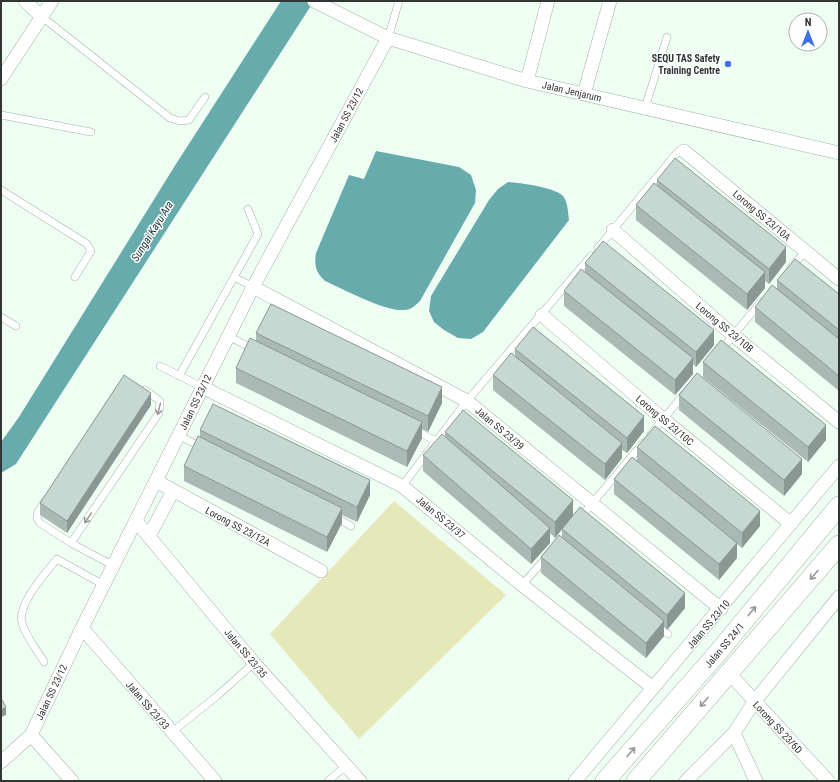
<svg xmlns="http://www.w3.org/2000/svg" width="840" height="782" font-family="'Roboto Condensed',sans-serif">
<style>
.green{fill:#e5e8b8}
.water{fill:#67abad}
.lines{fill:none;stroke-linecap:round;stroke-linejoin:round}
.lane-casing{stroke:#a2b1a6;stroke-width:8}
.street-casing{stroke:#a2b1a6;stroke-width:14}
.secondary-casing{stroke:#a2b1a6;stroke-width:20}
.lane{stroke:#fff;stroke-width:7}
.street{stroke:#fff;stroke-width:13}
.secondary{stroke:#fff;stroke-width:19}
.wall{fill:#a9bab5}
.shaded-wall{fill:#8a9793}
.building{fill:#c5d8d2;stroke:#8a9793}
.oneway{stroke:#989a98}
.poi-dot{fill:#3e72e2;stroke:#fff;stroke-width:1.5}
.labels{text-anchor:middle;stroke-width:3;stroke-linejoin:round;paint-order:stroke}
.poi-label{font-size:10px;font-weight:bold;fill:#303632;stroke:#fff;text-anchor:end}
.street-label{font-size:10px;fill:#303632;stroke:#fff}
.water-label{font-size:11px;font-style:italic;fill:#0d3132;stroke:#fff}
</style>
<rect width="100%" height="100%" fill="#effef3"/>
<!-- green -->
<path class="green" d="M 394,501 L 506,595 L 359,739 L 270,634 Z"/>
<!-- water -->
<path class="water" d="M 281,1 L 314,1 L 16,464 L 1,473 L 1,442 L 19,417 L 176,164 Z
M 376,151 L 459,167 L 471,175 L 476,190 L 475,203 L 420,301 C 416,305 411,310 404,310 C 386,312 343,289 325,281 C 316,273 314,266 316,253 L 349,175 L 364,179 Z
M 508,182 C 521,183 554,187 563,196 C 568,202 568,213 569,220 L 483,332 L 471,339 L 458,338 L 444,330 L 434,322 L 429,311 L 431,296 L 489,200 L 498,189 Z"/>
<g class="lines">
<defs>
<path id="lane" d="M 41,16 L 170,118 L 180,121 L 189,120 L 205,97
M 388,38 L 399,1
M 645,108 L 667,37
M 1,115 L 91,132
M 1,190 L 87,244 L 91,251 L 75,277
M 598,248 L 675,155 L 679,151 L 684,151
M 791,267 L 806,251
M 234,277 L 253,287
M 1,317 L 16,326
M 228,336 L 255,350
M 720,351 L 761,302
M 160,366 L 202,387
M 179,376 L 258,234 L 248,209
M 414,430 L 436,441 L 443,447
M 651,434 L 685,393
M 178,435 L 203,448
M 402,486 L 467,401 L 591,256
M 45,501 L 38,512 L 37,518 L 40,523 L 71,543 L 114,566
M 335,517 L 351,526
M 580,518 L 643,443
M 71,543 L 159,413 L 160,401 L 145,390
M 522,585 L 546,558
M 657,625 L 668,634
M 44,662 C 37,650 26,637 22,623 C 17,604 45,574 57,559 L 104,585
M 172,732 L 217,696 L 254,663
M 328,781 L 346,766"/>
<path id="street" d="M 25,1 L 41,16
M 314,1 L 388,38 L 527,81 L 839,153
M 1,79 L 52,1
M 527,81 L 548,1
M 584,94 L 610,1
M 684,151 L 839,279
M 613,230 L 733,335 L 839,422
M 253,287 L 467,401 L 721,609
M 542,315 L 663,419 L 791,524
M 202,387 L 402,486 L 522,585 L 653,688
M 156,481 L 321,571
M 136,521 L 254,663 L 360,781
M 149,536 L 173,491
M 82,628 L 215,781
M 729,673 L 828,781
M 734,733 L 756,781
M 31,735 L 72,781
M 1,762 L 31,735 L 82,628 L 253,287 L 388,38
M 575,781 L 839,466
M 686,781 L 734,733 L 754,702 L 839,597"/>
<path id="secondary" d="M 605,781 L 715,656 L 839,506
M 636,781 L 839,545"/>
</defs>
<!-- lane casing -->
<use href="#lane" class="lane-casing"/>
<!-- street casing -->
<use href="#street" class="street-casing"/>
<!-- secondary casing -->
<use href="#secondary" class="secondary-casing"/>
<!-- lane -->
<use href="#lane" class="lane"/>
<!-- street -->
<use href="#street" class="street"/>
<!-- secondary -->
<use href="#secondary" class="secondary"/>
</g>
<!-- wall -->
<path class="wall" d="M 657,180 L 786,262 L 769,284 L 765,281 L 765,288 L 747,310 L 636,220 L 636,205 L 657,186 Z
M 585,263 L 714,345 L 696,367 L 693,364 L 693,374 L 675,395 L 564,306 L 564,291 L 585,272 Z
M 777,280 L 839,294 L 839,391 L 755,322 L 755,307 L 777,289 Z
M 256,333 L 442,403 L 428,432 L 422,429 L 422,438 L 407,467 L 236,383 L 236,368 L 256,341 Z
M 515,349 L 644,431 L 627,453 L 622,450 L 622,458 L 605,480 L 493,390 L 493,375 L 515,357 Z
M 703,362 L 826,440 L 808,462 L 703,377 Z
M 679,395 L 802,474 L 784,496 L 679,410 Z
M 151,405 L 67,533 L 40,515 L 40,503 Z
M 200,430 L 370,495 L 357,522 L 342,515 L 342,523 L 327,552 L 184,481 L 184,466 L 200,437 Z
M 445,432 L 573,500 L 555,538 L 550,533 L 550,543 L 531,564 L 423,471 L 423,455 L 445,436 Z
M 637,447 L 760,526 L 742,548 L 737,544 L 737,558 L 719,580 L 614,494 L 614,479 L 637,461 Z
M 562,529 L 685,608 L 667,630 L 664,627 L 664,636 L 646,658 L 541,573 L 541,557 L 562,538 Z"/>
<!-- shaded-wall -->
<path class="shaded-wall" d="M 786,247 L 786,262 L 769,284 L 769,269 Z
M 765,272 L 765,288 L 747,310 L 747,294 Z
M 714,330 L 714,345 L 696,367 L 696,352 Z
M 693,358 L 693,374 L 675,395 L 675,380 Z
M 442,387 L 442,403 L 428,432 L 428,416 Z
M 151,393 L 151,405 L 67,533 L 67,521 Z
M 644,416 L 644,431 L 627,453 L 627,438 Z
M 422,422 L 422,438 L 407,467 L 407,451 Z
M 826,425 L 826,440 L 808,462 L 808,447 Z
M 622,443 L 622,458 L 605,480 L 605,464 Z
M 802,459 L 802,474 L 784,496 L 784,480 Z
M 370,480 L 370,495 L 357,522 L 357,507 Z
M 573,500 L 573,516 L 555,538 L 555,522 Z
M 342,508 L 342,523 L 327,552 L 327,537 Z
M 760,511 L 760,526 L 742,548 L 742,533 Z
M 550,528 L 550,543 L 531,564 L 531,549 Z
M 737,543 L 737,558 L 719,580 L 719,564 Z
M 685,593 L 685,608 L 667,630 L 667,615 Z
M 664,621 L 664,636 L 646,658 L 646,643 Z
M 6,707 L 6,715 L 1,717 L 1,710 Z"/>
<!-- building -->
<path class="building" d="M 675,158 L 786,247 L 769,269 L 657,180 Z
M 654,183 L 765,272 L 747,294 L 636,205 Z
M 603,241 L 714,330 L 696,352 L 585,263 Z
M 795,259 L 839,294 L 839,330 L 777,280 Z
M 581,269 L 693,358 L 675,380 L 564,291 Z
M 772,285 L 839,339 L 839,376 L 755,307 Z
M 271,304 L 442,387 L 428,416 L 256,333 Z
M 533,327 L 644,416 L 627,438 L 515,349 Z
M 250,338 L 422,422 L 407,451 L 236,368 Z
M 721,340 L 826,425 L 808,447 L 703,362 Z
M 511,353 L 622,443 L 605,464 L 493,375 Z
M 697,373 L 802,459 L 784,480 L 679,395 Z
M 124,375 L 151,393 L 67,521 L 40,503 Z
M 213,404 L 370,480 L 357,507 L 200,430 Z
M 463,410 L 573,500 L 555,522 L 445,432 Z
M 655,426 L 760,511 L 742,533 L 637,447 Z
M 442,434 L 550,528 L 531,549 L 423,455 Z
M 198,436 L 342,508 L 327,537 L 184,466 Z
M 632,457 L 737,543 L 719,564 L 614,479 Z
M 580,507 L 685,593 L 667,615 L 562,529 Z
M 559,535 L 664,621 L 646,643 L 541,557 Z
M 1,698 L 6,707 L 1,710 Z"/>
<!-- one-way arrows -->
<defs><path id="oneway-shaft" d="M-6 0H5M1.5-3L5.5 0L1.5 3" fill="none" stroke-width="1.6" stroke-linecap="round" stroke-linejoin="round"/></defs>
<g class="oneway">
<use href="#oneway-shaft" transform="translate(159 409) rotate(104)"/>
<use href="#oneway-shaft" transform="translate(88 518) rotate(124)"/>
<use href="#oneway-shaft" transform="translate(814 575) rotate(131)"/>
<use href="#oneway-shaft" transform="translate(752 611) rotate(-50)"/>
<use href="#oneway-shaft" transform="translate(704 702) rotate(131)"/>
<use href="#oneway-shaft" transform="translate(631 752) rotate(-49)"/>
</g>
<!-- markers -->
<circle class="poi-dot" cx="728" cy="64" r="4"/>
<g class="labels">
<!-- poi labels -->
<g class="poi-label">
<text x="720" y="62">SEQU TAS Safety<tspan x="720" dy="12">Training Centre</tspan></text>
</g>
<!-- street labels -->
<g class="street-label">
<text transform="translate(572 91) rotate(13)" y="4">Jalan Jenjarum</text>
<text transform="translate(346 115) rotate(-62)" y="4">Jalan SS 23/12</text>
<text transform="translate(762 215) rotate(40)" y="4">Lorong SS 23/10A</text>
<text transform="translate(725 327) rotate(40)" y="4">Lorong SS 23/10B</text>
<text transform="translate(195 402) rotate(-64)" y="4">Jalan SS 23/12</text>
<text transform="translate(665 420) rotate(40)" y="4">Lorong SS 23/10C</text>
<text transform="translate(500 428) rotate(40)" y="4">Jalan SS 23/39</text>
<text transform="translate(441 517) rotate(40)" y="4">Jalan SS 23/37</text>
<text transform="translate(238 526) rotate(28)" y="4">Lorong SS 23/12A</text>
<text transform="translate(708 624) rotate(-50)" y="4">Jalan SS 23/10</text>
<text transform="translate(724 645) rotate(-50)" y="4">Jalan SS 24/1</text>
<text transform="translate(246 653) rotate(50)" y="4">Jalan SS 23/35</text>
<text transform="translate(51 692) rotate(-65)" y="4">Jalan SS 23/12</text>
<text transform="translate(148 705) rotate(49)" y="4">Jalan SS 23/33</text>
<text transform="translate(778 727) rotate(47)" y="4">Lorong SS 23/6D</text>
</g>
<!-- water labels -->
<g class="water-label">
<text transform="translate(152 231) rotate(-58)" y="4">Sungai Kayu Ara</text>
</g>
</g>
<!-- border -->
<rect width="840" height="782" fill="none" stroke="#303632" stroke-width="4"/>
<!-- north arrow -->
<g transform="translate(808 32)"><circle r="19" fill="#ffffff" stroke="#acafad"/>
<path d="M0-3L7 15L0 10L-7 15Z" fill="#3e72e2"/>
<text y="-6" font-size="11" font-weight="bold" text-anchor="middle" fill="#303632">N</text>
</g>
</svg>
